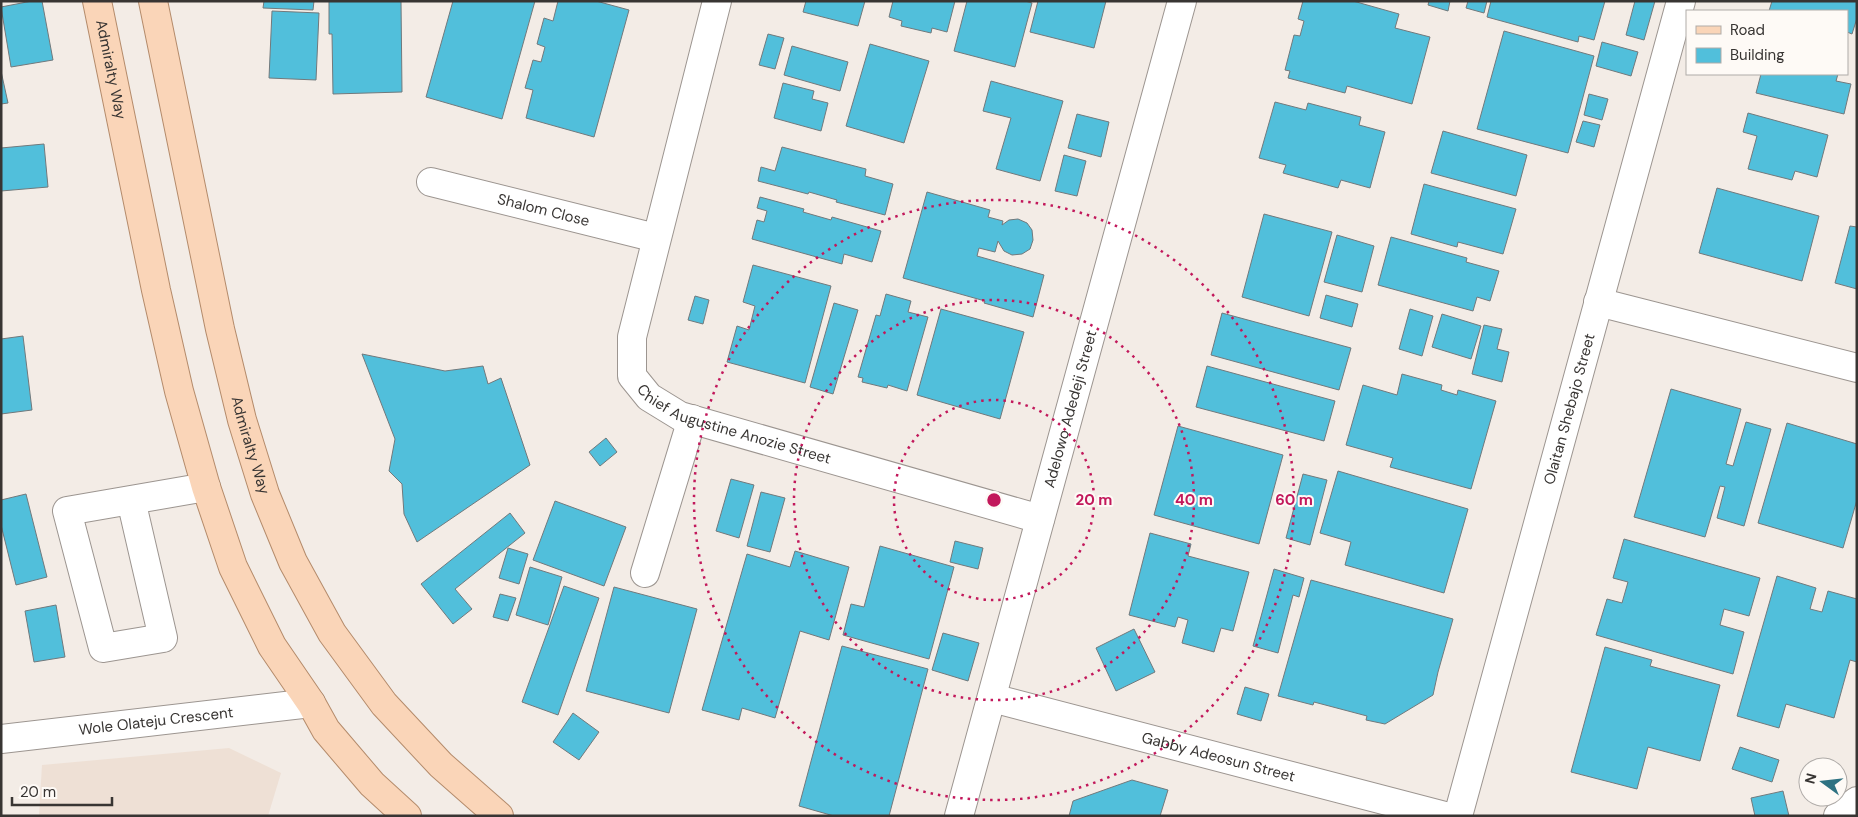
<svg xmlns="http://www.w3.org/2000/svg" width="1858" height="817" font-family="'DM Sans',sans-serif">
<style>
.built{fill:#eee0d5}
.building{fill:#51bfdb;stroke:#71797c}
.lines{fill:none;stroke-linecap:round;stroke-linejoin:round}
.minor-casing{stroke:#9c9590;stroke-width:30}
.major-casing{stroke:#b48b6b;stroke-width:30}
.minor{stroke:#fff;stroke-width:28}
.major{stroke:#fad5b8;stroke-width:28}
.ring{fill:none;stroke:#c2185b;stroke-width:2.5;stroke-dasharray:2.5 5}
.labels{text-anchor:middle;stroke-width:4;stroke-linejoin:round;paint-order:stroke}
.street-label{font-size:15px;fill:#383533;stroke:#fefaf6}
.centre{fill:#c2185b;stroke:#fefaf6;stroke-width:2.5}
.ring-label{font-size:15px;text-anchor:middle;font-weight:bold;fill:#c2185b;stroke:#fefaf6;stroke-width:4;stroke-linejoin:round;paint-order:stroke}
</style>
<rect width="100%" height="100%" fill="#f3ece6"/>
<!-- built -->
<path class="built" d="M 229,748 L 281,773 L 268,816 L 39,816 L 42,765 Z"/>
<!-- building -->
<path class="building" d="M 32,1 L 42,1 L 53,60 L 11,67 L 1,7 Z
M 264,1 L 314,1 L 313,10 L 263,8 Z
M 329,1 L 401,1 L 402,92 L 333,94 L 332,34 L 329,34 Z
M 453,1 L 535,1 L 502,119 L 426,97 Z
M 558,1 L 596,1 L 629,10 L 594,137 L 526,118 L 533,90 L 525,88 L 533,60 L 541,62 L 545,47 L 537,44 L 544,18 L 553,21 Z
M 806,1 L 865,1 L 858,26 L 803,12 Z
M 893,1 L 955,1 L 947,32 L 932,28 L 931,33 L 901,26 L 902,21 L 889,17 Z
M 967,1 L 1025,1 L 1032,3 L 1015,67 L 954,51 Z
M 1038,1 L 1106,1 L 1094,48 L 1030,32 Z
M 1303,1 L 1353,1 L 1399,14 L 1395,28 L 1430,37 L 1412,104 L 1347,86 L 1345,93 L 1288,78 L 1290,71 L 1285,70 L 1294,35 L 1300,36 L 1304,21 L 1298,19 Z
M 1429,1 L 1450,1 L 1448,11 L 1428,5 Z
M 1468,1 L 1487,1 L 1484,13 L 1466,8 Z
M 1491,1 L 1605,1 L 1594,40 L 1579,36 L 1578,42 L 1487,17 Z
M 1635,1 L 1655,1 L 1644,40 L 1626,35 Z
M 1772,1 L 1857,1 L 1857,18 L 1852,34 L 1847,32 L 1847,11 L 1769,11 Z
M 272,11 L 319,13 L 316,80 L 269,78 Z
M 1504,31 L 1594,56 L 1568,153 L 1477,129 Z
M 768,34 L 784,38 L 775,69 L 759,65 Z
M 1602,42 L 1638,52 L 1631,76 L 1596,66 Z
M 870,44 L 929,61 L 904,143 L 846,126 Z
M 792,46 L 848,62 L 840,91 L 784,75 Z
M 1,71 L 8,103 L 1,104 Z
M 1761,74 L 1838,74 L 1836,81 L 1851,84 L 1844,114 L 1756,93 Z
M 991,81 L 1063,101 L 1040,181 L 996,169 L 1011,118 L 983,111 Z
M 783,83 L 814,91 L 812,99 L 828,103 L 821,131 L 774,118 Z
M 1589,94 L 1608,99 L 1602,120 L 1584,115 Z
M 1275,102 L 1306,110 L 1308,103 L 1361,117 L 1359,125 L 1385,132 L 1370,188 L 1341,180 L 1338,188 L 1283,173 L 1286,165 L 1259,158 Z
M 1748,113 L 1828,135 L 1817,177 L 1795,171 L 1792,180 L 1748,169 L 1757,136 L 1743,132 Z
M 1077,114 L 1109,122 L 1101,157 L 1068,148 Z
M 1583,121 L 1600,125 L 1594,147 L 1576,142 Z
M 1443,131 L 1527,155 L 1516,196 L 1431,173 Z
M 44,144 L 48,187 L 1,191 L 1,148 Z
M 782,147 L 866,169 L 865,176 L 893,184 L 885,215 L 836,202 L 837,200 L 809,192 L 808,194 L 758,181 L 761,167 L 775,171 Z
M 1064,155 L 1086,161 L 1077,196 L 1055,191 Z
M 1424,184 L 1516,209 L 1503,254 L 1458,242 L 1457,247 L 1411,234 Z
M 1717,188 L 1819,216 L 1802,281 L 1699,253 Z
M 927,192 L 990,210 L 988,217 L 1003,221 L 1002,225 L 1009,220 L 1018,219 L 1027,223 L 1032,230 L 1033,240 L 1030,249 L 1022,254 L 1012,255 L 1004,251 L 998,241 L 995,252 L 979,248 L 977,256 L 1044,275 L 1033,317 L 984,303 L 985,301 L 903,278 Z
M 760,197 L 804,209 L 803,212 L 831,220 L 832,217 L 881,231 L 872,262 L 844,254 L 842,264 L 752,239 L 757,220 L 764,222 L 767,211 L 757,208 Z
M 1264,214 L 1332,232 L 1309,316 L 1242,297 Z
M 1850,226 L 1857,227 L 1857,289 L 1835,283 Z
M 1337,235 L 1374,246 L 1362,292 L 1324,282 Z
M 1391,237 L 1467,258 L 1466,262 L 1499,271 L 1490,301 L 1477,297 L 1473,311 L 1378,285 Z
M 753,265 L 831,286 L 805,383 L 727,362 L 737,326 L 749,330 L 755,306 L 743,302 Z
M 886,294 L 911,301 L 908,312 L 928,317 L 907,391 L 888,385 L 887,388 L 862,382 L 863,378 L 858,377 L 876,315 L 880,316 Z
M 1326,295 L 1358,304 L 1352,327 L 1320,318 Z
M 695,296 L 709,300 L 703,324 L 688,320 Z
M 834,303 L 858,310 L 833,394 L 810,387 Z
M 941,309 L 1024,332 L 1000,419 L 917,395 Z
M 1410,309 L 1433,316 L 1422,356 L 1399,349 Z
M 1222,313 L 1351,348 L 1339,390 L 1211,355 Z
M 1442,314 L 1481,326 L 1471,359 L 1432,347 Z
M 1484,325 L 1502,329 L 1497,349 L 1509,352 L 1502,382 L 1472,374 Z
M 23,336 L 32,410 L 1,414 L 1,339 Z
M 362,354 L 445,371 L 483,366 L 488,384 L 501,378 L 530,465 L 417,542 L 404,514 L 402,484 L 389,471 L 395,439 Z
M 1207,366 L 1335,401 L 1324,441 L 1196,407 Z
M 1402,374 L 1442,385 L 1441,390 L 1457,395 L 1458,390 L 1496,401 L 1471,489 L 1390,467 L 1393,458 L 1346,445 L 1363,385 L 1397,395 Z
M 1671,389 L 1741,409 L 1726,464 L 1733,466 L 1746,422 L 1771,429 L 1744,526 L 1717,518 L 1725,487 L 1720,486 L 1705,537 L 1634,517 Z
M 1787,423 L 1857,444 L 1857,500 L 1843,548 L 1758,523 Z
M 1178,426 L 1283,455 L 1259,544 L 1154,515 Z
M 606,438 L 617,452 L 600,466 L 589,452 Z
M 1338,471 L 1468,509 L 1444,593 L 1345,565 L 1351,542 L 1320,533 Z
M 1303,474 L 1327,480 L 1310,545 L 1286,538 Z
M 731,479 L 754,485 L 739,538 L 716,531 Z
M 761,492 L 785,498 L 770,552 L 747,546 Z
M 26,494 L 47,577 L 16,585 L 1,525 L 1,500 Z
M 555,501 L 626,527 L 604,586 L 533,560 Z
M 510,513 L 525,533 L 455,589 L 472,609 L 453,624 L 421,584 Z
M 1150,533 L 1191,544 L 1188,556 L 1249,572 L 1233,631 L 1221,628 L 1214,652 L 1182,643 L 1188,620 L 1178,617 L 1175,627 L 1129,615 Z
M 1624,539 L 1760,578 L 1749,616 L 1724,609 L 1720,625 L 1744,632 L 1733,674 L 1596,635 L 1607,599 L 1622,603 L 1628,582 L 1613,578 Z
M 955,541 L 983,548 L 978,569 L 950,562 Z
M 880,546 L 954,567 L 929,659 L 843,635 L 851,604 L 864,607 Z
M 508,548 L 528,554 L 519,584 L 499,578 Z
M 795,551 L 849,567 L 829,640 L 800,631 L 775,718 L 742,708 L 739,720 L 702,710 L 747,554 L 790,567 Z
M 530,567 L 562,577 L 548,625 L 516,615 Z
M 1274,569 L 1304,578 L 1299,597 L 1293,595 L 1278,653 L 1253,646 Z
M 1777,576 L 1816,588 L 1810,609 L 1822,612 L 1828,591 L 1857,599 L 1857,662 L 1850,660 L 1834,718 L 1786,704 L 1779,728 L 1737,716 Z
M 1311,580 L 1453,619 L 1438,672 L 1433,695 L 1385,724 L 1366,720 L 1367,716 L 1314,702 L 1313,705 L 1278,696 Z
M 564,586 L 599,598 L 558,715 L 522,702 Z
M 614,587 L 697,609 L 669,713 L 586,691 Z
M 500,594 L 516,598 L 508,621 L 493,617 Z
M 56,605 L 65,657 L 34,662 L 25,611 Z
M 1134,629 L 1155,672 L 1116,691 L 1096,648 Z
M 943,633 L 979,643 L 968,681 L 932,670 Z
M 842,646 L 928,669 L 889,816 L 834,816 L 799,806 Z
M 1605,647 L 1652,660 L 1650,666 L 1720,685 L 1700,761 L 1648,747 L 1637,789 L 1571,772 Z
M 1245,687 L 1269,694 L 1261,721 L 1237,714 Z
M 573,713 L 599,732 L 579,760 L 553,742 Z
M 1740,747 L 1779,760 L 1772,782 L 1732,769 Z
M 1132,780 L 1168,790 L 1160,816 L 1069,816 L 1073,801 Z
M 1783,791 L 1789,816 L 1755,816 L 1751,798 Z"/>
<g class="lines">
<defs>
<g id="minor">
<path id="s1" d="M 717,1 L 632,337 L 632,376 L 649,397 L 680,416 L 1040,519"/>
<path id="s2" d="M 431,182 L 656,238"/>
<path d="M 1598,302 L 1857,368"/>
<path d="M 131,500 L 163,638 L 103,648 L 67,511 L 206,487"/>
<path d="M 645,573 L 692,419"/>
<path id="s3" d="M 992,698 L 1445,816"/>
<path id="s4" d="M 1,739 L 311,703"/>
<path id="s5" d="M 959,816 L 1182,1"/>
<path id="s6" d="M 1458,816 L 1681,1"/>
<path d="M 1838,816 L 1857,801"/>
</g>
<g id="major">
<path id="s7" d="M 97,1 L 156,290 L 179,391 L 206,487 L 233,567 L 272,646 L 311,703 L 326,730 L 372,784 L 407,816"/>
<path id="s8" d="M 153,1 L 220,329 L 242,420 L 265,494 L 293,562 L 332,633 L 384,704 L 441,765 L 499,816"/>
</g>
</defs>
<!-- minor casing -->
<use href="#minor" class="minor-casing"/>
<!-- major casing -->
<use href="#major" class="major-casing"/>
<!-- minor -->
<use href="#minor" class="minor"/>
<!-- major -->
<use href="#major" class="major"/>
</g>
<!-- distance rings -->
<g class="ring">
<circle cx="994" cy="500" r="100"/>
<circle cx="994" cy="500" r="200"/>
<circle cx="994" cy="500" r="300"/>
</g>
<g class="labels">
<!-- street labels -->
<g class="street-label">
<text dy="5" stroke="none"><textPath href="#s7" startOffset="70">Admiralty Way</textPath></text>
<text dy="5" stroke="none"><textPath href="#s2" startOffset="116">Shalom Close</textPath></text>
<text dy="5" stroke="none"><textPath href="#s5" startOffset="422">Adelowo Adedeji Street</textPath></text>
<text dy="5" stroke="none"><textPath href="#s6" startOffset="422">Olaitan Shebajo Street</textPath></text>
<text dy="5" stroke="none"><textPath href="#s1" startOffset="502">Chief Augustine Anozie Street</textPath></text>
<text dy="5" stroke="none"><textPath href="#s8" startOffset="455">Admiralty Way</textPath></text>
<text dy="5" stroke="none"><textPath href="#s4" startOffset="156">Wole Olateju Crescent</textPath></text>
<text dy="5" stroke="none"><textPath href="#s3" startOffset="234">Gabby Adeosun Street</textPath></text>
</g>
</g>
<circle cx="994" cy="500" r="8" class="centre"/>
<g class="ring-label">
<text x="1094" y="505">20 m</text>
<text x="1194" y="505">40 m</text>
<text x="1294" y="505">60 m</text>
</g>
<!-- border -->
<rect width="1858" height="817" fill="none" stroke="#383533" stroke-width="5"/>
<!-- legend -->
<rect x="1686" y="10" width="162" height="65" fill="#fefaf6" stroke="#afaba8"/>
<rect x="1696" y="26" width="25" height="8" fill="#fad5b8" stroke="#afaba8"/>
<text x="1730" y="35" font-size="15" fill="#383533">Road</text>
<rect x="1696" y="48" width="25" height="15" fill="#51bfdb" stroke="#afaba8"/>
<text x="1730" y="60" font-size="15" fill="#383533">Building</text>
<!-- north arrow -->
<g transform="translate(1823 782) rotate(285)"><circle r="24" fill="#fefaf6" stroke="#afaba8"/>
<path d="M0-4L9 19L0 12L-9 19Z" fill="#2e7282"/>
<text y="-8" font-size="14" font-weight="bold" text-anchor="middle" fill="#383533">N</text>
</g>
<!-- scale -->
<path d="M12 797v8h100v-8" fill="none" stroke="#383533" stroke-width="2.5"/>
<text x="20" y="797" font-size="15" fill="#383533" stroke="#fefaf6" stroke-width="4" paint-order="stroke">20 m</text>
</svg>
